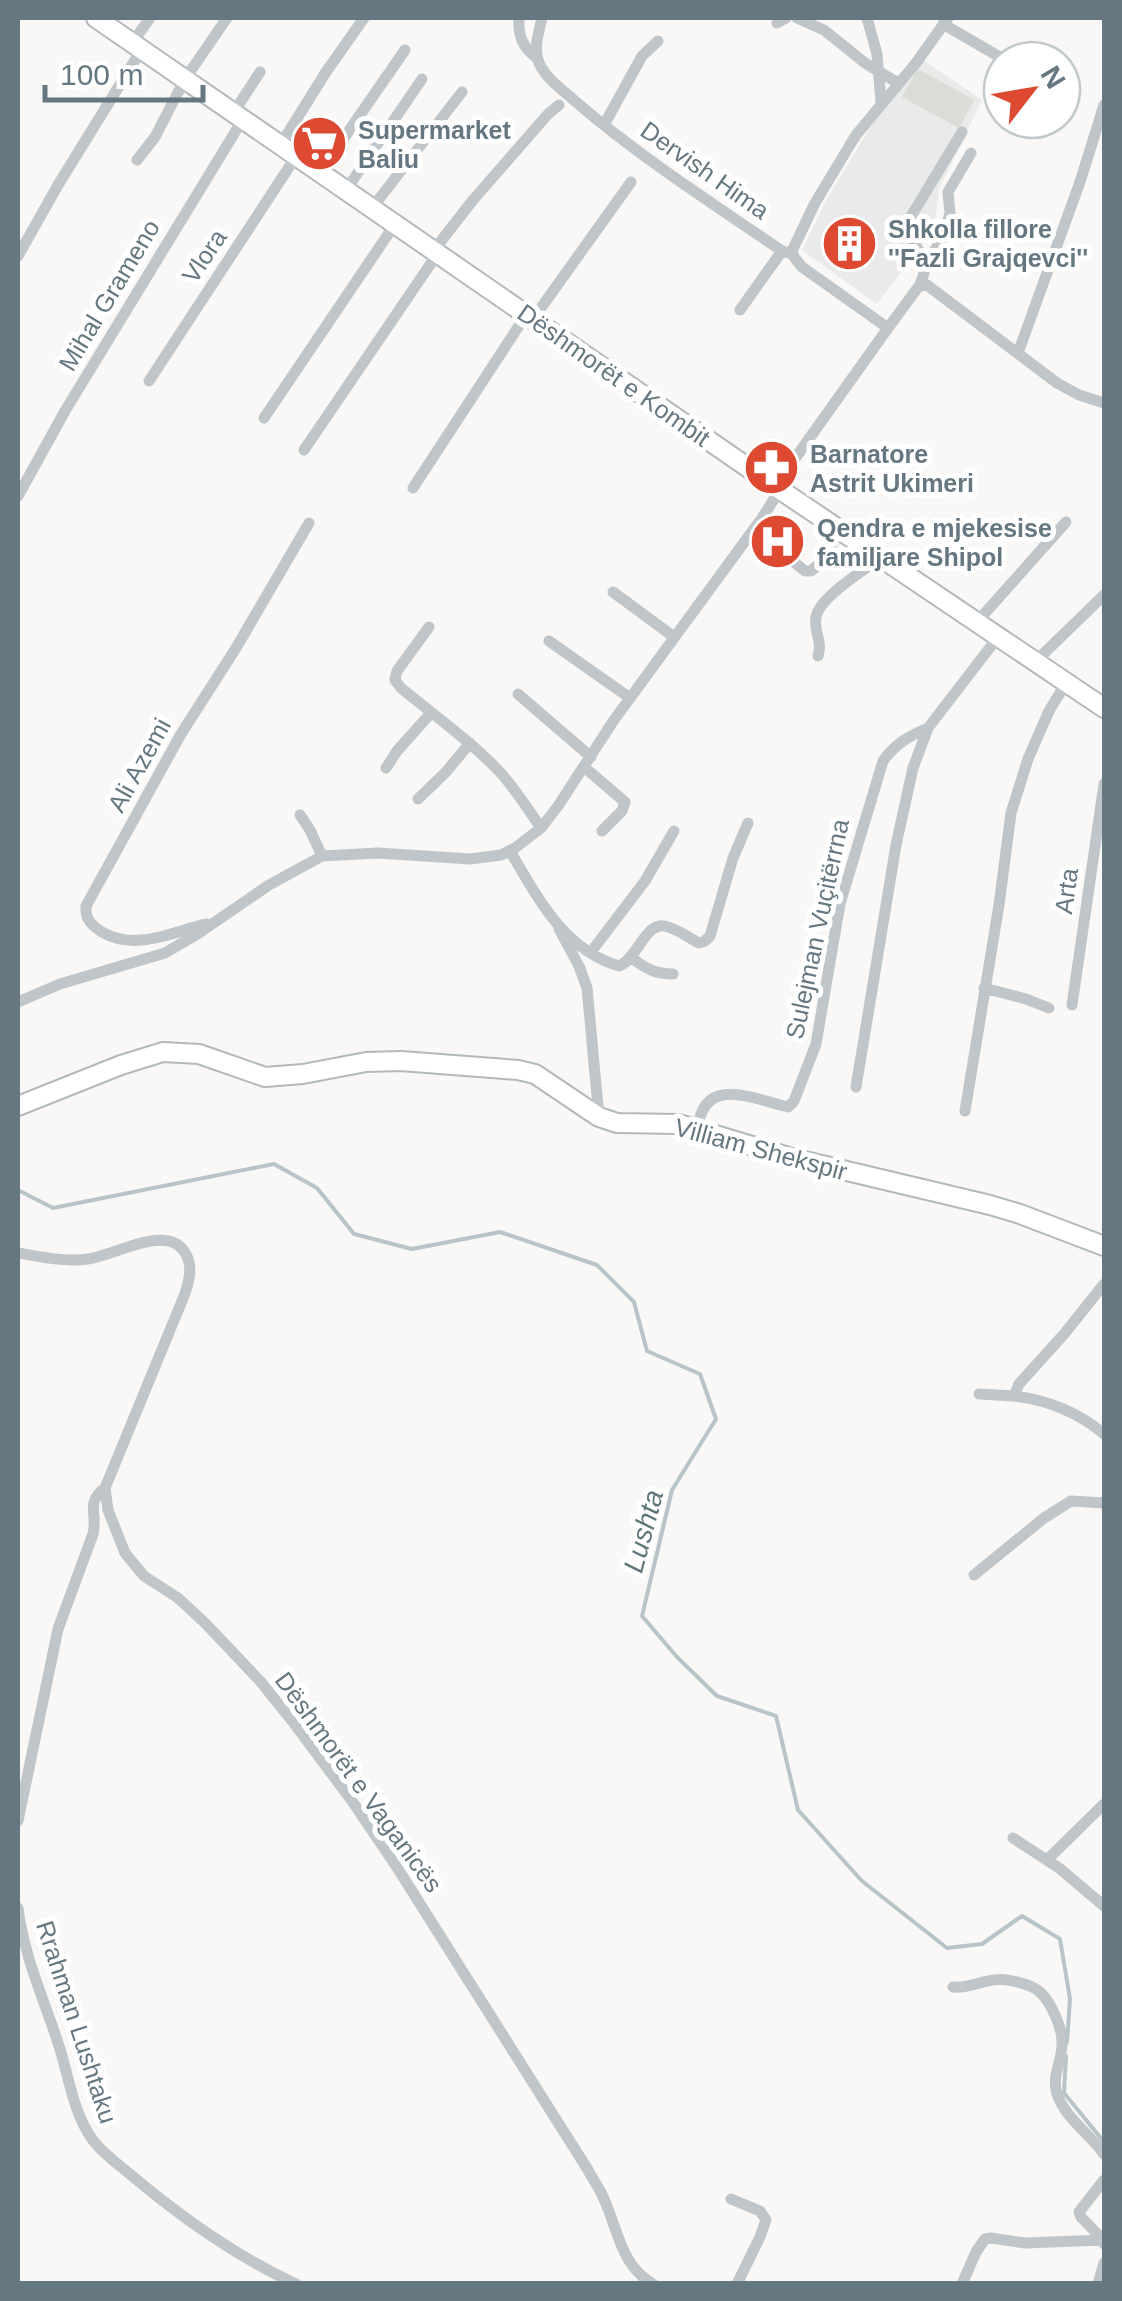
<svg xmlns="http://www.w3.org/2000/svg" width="1122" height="2301" font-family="Helvetica,sans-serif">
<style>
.built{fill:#e9eae9}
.green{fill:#d9ddd5}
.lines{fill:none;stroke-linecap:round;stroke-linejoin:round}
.stream{stroke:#b7c5c8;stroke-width:4}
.secondary-casing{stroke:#b2b9bc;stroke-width:22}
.street{stroke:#bfc5c8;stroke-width:11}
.secondary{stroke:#fff;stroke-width:18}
.labels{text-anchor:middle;stroke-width:10;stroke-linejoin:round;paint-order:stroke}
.poi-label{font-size:25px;font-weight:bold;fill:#657780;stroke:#fff;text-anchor:start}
.street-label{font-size:25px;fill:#657780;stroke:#fff}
.water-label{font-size:28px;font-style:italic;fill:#5f767a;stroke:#fff}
</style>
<rect width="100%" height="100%" fill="#f9f8f6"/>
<!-- built -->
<path class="built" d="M 922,59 L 982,100 L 939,189 L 934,229 L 877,304 L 802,250 L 828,197 L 874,121 Z"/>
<!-- green -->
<path class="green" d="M 918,69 L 974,100 L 959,128 L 902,97 Z"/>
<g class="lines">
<!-- stream -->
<path class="stream" d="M 18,1190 L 53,1208 L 274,1164 L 317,1188 L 354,1234 L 412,1249 L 500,1232 L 597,1265 L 634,1302 L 647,1351 L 700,1374 L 716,1419 L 672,1490 L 642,1616 L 677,1657 L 717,1696 L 776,1716 L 798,1810 L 862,1881 L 947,1948 L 982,1944 L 1022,1916 L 1060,1939 L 1070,1999 L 1067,2042
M 1066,2056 L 1064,2093 L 1104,2142"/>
<defs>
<path id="secondary" d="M 96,18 L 779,489 L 1104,708
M 18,1106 L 121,1065 L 163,1052 L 199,1054 L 265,1077 L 303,1074 L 366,1062 L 401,1061 L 518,1070 L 535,1074 L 599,1117 L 617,1123 L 679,1124 L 792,1158 L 990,1205 L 1020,1214 L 1104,1246"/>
</defs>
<!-- secondary casing -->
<use href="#secondary" class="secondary-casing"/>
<!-- street -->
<path class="street" d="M 519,18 C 518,35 522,47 537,58
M 542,18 C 539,32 533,48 539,63 C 546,79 563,90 576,102 C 640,157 712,203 782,251 L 792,254
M 797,18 L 824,30 L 865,63 L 898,83
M 867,18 L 877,54 L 881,102
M 777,23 L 786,18
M 943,24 L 1005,60
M 132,43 L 150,18
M 234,112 L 260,72
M 604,125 L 642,56 L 658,41
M 281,144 L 326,72 L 364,18
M 137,160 L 155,137 L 185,79 L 227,18
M 321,171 L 405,50
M 346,190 L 422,79
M 372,208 L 462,92
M 434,250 L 473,200 L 549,113 L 559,105
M 18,256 L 58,185 L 142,49
M 925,261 L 930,258 L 944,235 L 950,213 L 948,192 L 971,153
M 919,286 C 933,259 918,253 906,230 L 907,223 L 962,132
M 740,310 L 782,251
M 533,319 L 631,182
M 888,328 L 919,286 L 927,285 L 1057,383 L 1079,395 L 1104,403
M 1018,353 L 1080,182 L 1104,105
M 149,381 L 297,155
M 264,418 L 395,224
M 304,450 L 438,253
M 413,488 L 526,315
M 18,496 L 65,411 L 243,119
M 795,563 L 805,571 L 811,571 L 819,564 L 841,531
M 613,592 L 674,637
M 977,622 L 1066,522
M 429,627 L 397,671 L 395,680 L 401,688 C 434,715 469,740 498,770 C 515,788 527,808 541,828
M 549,641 L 630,698
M 818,656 C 823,640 813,631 816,617 C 820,596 865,570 881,557
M 1035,662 L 1104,595
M 518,694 L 591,757
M 584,767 L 625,802 L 622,811 L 602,831
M 386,768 L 397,751 L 431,713
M 418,799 L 446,772 L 470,743
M 300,815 L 310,830 L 322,856
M 510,851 C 538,898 563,949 619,966 C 638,959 646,918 668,927 C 679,930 689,938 699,943 L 705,941 L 710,936 L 733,858 L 748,823
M 207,924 C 173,931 136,952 102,932 C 91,925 85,919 86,906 L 181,734 L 236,648 L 309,523
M 559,929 L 579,966 L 587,988 L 599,1117
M 591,952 L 645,881 L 674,831
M 632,958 C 646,969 656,974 673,974
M 984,988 L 1026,999 L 1049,1008
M 18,1002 L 60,984 L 165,953 L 199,933 L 269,885 L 322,856 L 378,853 L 470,859 L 501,855 L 515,848 L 541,828 L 558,806 L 614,720 L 762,518 L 774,499 L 786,471 L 888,328 L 802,267 L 794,257 L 792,251 L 815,203 L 856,135 L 916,63 L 948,18
M 1072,1005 L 1104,784
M 856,1087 L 896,845 L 913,768 L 928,728 L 998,637
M 965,1111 L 999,905 L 1011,813 L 1028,759 L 1049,711 L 1066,683
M 698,1129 C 703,1073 756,1100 788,1107 L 794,1101 L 816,1044 L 840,904 L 883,761 C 895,744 909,736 928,728
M 18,1253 C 40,1257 65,1262 88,1259 C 114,1256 165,1224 184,1251 C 194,1265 189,1282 184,1296 L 105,1488 L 108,1510 L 125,1553 L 144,1576 L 178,1598 L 205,1623 L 260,1681 L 293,1722 L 352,1801 L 398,1869 L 588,2170 C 593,2180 600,2189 604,2199 C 618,2230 621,2266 653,2284
M 1104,1284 L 1065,1333 L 1019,1384 L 1014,1396 C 1047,1400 1079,1413 1104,1434
M 979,1394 L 1014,1396
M 974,1575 L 1044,1518 L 1071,1501 L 1104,1503
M 18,1821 L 58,1629 L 93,1534 C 98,1513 85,1503 105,1488
M 1013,1838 L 1059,1868 L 1104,1906
M 1047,1860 L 1104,1804
M 18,1908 C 24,1957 44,1999 59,2046 C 69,2077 73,2112 92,2139 C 102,2153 118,2164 131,2175 C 181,2217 237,2257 296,2284
M 953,1987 C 974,1989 988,1975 1013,1981 C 1022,1983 1034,1986 1041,1993 C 1051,2003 1062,2027 1062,2042 C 1063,2060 1051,2075 1057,2094 C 1065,2118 1090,2134 1104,2154
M 731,2199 L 760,2211 L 766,2220 L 760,2237 L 737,2284
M 1103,2240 L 1081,2217 L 1079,2212 L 1104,2180
M 962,2284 L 976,2252 L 985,2239 L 991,2238 L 1025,2243 L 1103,2240 L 1104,2244
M 1098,2284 L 1104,2263"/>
<!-- secondary -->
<use href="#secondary" class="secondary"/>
</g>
<!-- icons -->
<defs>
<symbol id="supermarket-disc" viewBox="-11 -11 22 22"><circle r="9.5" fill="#dd4a31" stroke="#fff"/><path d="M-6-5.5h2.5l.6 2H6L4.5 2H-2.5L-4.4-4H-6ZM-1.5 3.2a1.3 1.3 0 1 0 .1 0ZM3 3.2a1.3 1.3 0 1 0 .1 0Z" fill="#fff"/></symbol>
<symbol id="building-disc" viewBox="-11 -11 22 22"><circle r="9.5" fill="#dd4a31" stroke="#fff"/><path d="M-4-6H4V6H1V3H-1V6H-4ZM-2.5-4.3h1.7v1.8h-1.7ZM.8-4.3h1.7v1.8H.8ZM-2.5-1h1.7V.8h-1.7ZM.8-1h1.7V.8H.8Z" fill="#fff"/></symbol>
<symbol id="pharmacy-disc" viewBox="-11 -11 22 22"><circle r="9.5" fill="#dd4a31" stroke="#fff"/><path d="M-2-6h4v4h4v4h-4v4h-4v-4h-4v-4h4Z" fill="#fff"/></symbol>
<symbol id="hospital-disc" viewBox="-11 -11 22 22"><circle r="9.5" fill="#dd4a31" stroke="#fff"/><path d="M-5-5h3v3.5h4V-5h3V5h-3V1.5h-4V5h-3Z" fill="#fff"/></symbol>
</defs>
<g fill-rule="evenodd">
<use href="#supermarket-disc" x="288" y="112" width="63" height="63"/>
<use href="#building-disc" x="818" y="212" width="63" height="63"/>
<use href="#pharmacy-disc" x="740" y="436" width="63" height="63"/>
<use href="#hospital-disc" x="746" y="510" width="63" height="63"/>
</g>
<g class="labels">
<!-- poi labels -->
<g class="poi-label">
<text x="358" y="139">Supermarket<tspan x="358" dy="29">Baliu</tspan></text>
<text x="888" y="238">Shkolla fillore<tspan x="888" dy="29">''Fazli Grajqevci''</tspan></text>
<text x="810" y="463">Barnatore<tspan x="810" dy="29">Astrit Ukimeri</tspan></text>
<text x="817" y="537">Qendra e mjekesise<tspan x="817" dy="29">familjare Shipol</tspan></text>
</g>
<!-- street labels -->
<g class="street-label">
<text transform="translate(705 170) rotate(35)" y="9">Dervish Hima</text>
<text transform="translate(204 256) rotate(-56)" y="9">Vlora</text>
<text transform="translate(109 295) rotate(-59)" y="9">Mihal Grameno</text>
<text transform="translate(614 375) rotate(35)" y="9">Dëshmorët e Kombit</text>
<text transform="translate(139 765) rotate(-61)" y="9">Ali Azemi</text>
<text transform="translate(1066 891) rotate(-82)" y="9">Arta</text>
<text transform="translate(817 929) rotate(-78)" y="9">Sulejman Vuçitërrna</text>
<text transform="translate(761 1149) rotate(15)" y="9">Villiam Shekspir</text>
<text transform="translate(359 1782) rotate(54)" y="9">Dëshmorët e Vaganicës</text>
<text transform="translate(77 2022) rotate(72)" y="9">Rrahman Lushtaku</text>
</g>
<!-- water labels -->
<g class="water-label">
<text transform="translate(643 1531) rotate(-75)" y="10">Lushta</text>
</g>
</g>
<!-- border -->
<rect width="1122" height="2301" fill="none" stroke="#657780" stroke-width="40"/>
<!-- north arrow -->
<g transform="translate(1032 90) rotate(59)"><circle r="48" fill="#ffffff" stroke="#c1c9cc" stroke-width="2.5"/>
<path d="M0-8L18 38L0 25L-18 38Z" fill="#dd4a31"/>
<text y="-15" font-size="28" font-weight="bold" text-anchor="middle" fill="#657780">N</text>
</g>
<!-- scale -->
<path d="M45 85v15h158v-15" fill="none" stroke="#657780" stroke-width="5"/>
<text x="60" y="85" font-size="30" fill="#657780" stroke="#ffffff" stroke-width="8" paint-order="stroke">100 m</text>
</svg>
